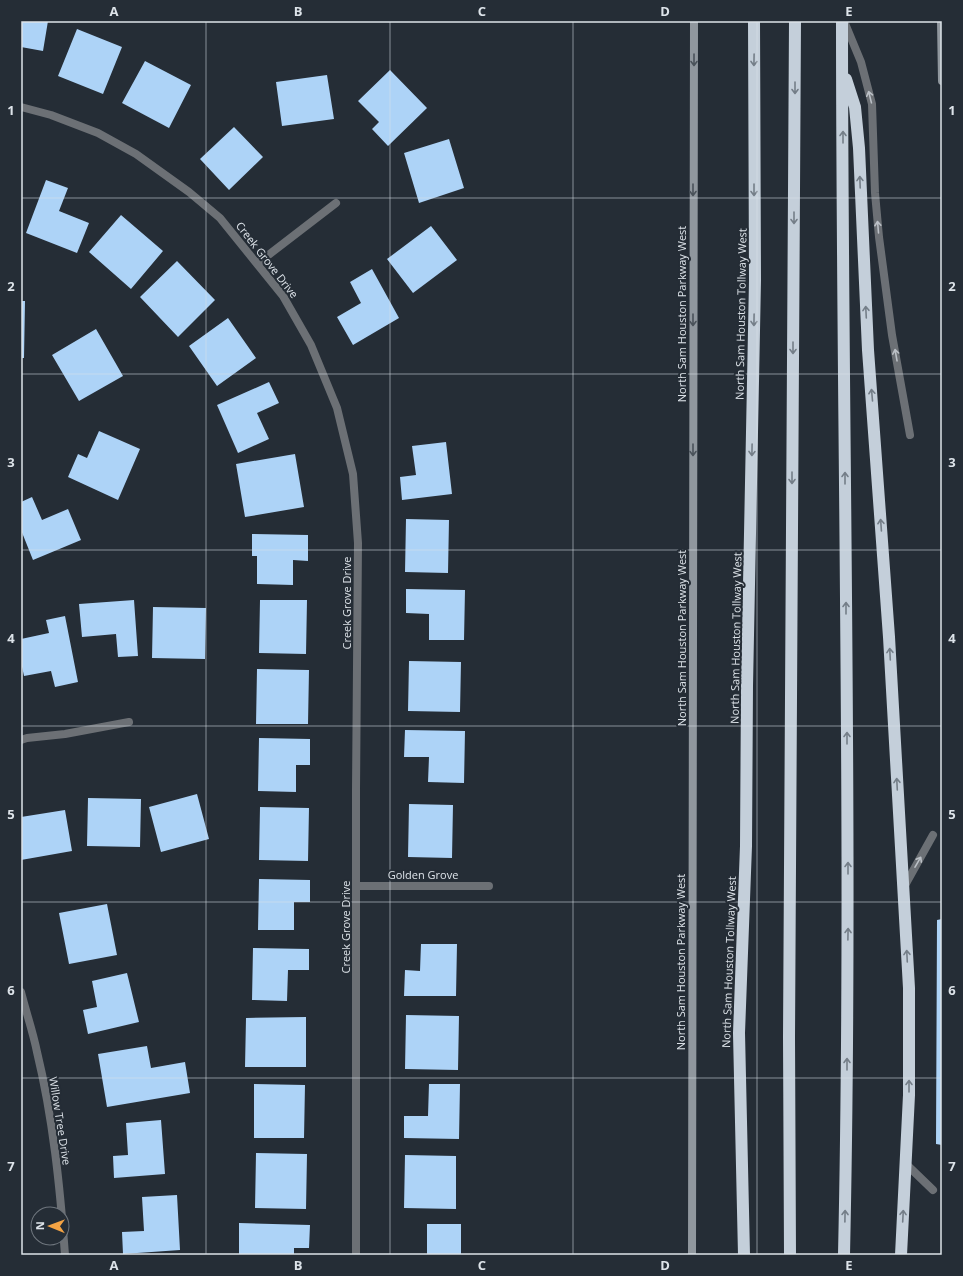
<svg xmlns="http://www.w3.org/2000/svg" width="963" height="1276" font-family="'Open Sans',sans-serif">
<style>
.building{fill:#add3f7}
.lines{fill:none;stroke-linecap:round;stroke-linejoin:round}
.lane{stroke:#6c7075;stroke-width:8}
.street{stroke:#6c7075;stroke-width:8}
.secondary{stroke:#90979e;stroke-width:8}
.highway{stroke:#c4cfda;stroke-width:12}
.oneway{stroke:#4a525a}
.oneway2{stroke:#747e88}
.oneway3{stroke:#bbc0c6}
.grid{fill:none;stroke:#dde3e9;stroke-width:1;stroke-opacity:0.55}
.labels{text-anchor:middle;stroke-width:4;stroke-linejoin:round;paint-order:stroke}
.street-label{font-size:11px;fill:#dde3e9;stroke:#252d36}
.neatline{fill:none;stroke:#dde3e9;stroke-width:1.5}
.grid-label{font-size:13px;text-anchor:middle;font-weight:bold;fill:#dde3e9}
</style>
<rect width="100%" height="100%" fill="#252d36"/>
<!-- building -->
<path class="building" d="M 21,21 L 48,21 L 43,51 L 21,47 Z
M 77,29 L 122,47 L 103,94 L 58,76 Z
M 145,61 L 191,85 L 169,128 L 122,103 Z
M 390,70 L 427,108 L 388,146 L 372,129 L 379,122 L 358,101 Z
M 327,75 L 334,119 L 282,126 L 276,82 Z
M 234,127 L 263,157 L 229,190 L 200,159 Z
M 449,139 L 464,188 L 419,203 L 404,153 Z
M 46,180 L 68,188 L 59,211 L 89,223 L 77,253 L 26,233 Z
M 121,215 L 163,251 L 131,289 L 89,252 Z
M 431,226 L 457,260 L 413,293 L 387,259 Z
M 177,261 L 215,300 L 178,337 L 140,297 Z
M 372,269 L 399,318 L 353,345 L 337,317 L 361,303 L 350,282 Z
M 21,301 L 25,301 L 24,358 L 21,358 Z
M 228,318 L 256,358 L 217,386 L 189,346 Z
M 96,329 L 123,376 L 79,401 L 52,355 Z
M 269,382 L 279,403 L 257,413 L 269,439 L 238,453 L 217,405 Z
M 99,431 L 140,449 L 118,500 L 68,477 L 78,454 L 87,458 Z
M 446,442 L 452,494 L 402,500 L 400,477 L 416,475 L 412,446 Z
M 295,454 L 304,507 L 245,517 L 236,464 Z
M 32,497 L 42,520 L 68,509 L 81,540 L 33,560 L 21,530 L 21,502 Z
M 406,519 L 449,520 L 448,573 L 405,572 Z
M 252,534 L 308,535 L 308,561 L 293,560 L 293,585 L 257,584 L 257,556 L 252,556 Z
M 406,589 L 465,590 L 464,640 L 429,640 L 429,614 L 406,613 Z
M 134,600 L 138,656 L 118,657 L 116,634 L 82,637 L 79,604 Z
M 260,600 L 307,600 L 306,654 L 259,653 Z
M 153,607 L 206,608 L 205,659 L 152,658 Z
M 65,616 L 78,682 L 55,687 L 51,671 L 24,676 L 21,662 L 21,639 L 49,633 L 46,620 Z
M 409,661 L 461,662 L 460,712 L 408,711 Z
M 257,669 L 309,670 L 308,724 L 256,724 Z
M 405,730 L 465,731 L 464,783 L 428,782 L 429,757 L 404,757 Z
M 259,738 L 310,739 L 310,765 L 296,765 L 296,792 L 258,791 Z
M 197,794 L 209,839 L 161,852 L 149,807 Z
M 88,798 L 141,799 L 140,847 L 87,846 Z
M 409,804 L 453,805 L 452,858 L 408,857 Z
M 260,807 L 309,808 L 308,861 L 259,860 Z
M 65,810 L 72,851 L 21,860 L 21,817 Z
M 259,879 L 310,880 L 310,902 L 294,902 L 294,930 L 258,930 Z
M 107,904 L 117,955 L 69,964 L 59,913 Z
M 942,919 L 942,1145 L 936,1144 L 937,920 Z
M 421,944 L 457,944 L 456,996 L 404,996 L 405,970 L 420,971 Z
M 253,948 L 309,949 L 309,970 L 288,970 L 287,1001 L 252,1000 Z
M 127,973 L 139,1022 L 88,1034 L 83,1010 L 97,1007 L 92,981 Z
M 406,1015 L 459,1016 L 458,1070 L 405,1069 Z
M 306,1017 L 306,1067 L 245,1067 L 246,1018 Z
M 147,1046 L 151,1068 L 185,1062 L 190,1093 L 107,1107 L 98,1054 Z
M 254,1084 L 305,1085 L 304,1138 L 254,1138 Z
M 429,1084 L 460,1084 L 459,1139 L 404,1138 L 404,1116 L 428,1116 Z
M 161,1120 L 165,1174 L 114,1178 L 113,1156 L 128,1155 L 126,1123 Z
M 256,1153 L 307,1154 L 306,1209 L 255,1208 Z
M 405,1155 L 456,1156 L 456,1209 L 404,1208 Z
M 177,1195 L 180,1250 L 123,1254 L 122,1232 L 144,1231 L 142,1197 Z
M 239,1223 L 310,1225 L 309,1248 L 294,1248 L 294,1255 L 239,1255 Z
M 427,1224 L 461,1224 L 461,1255 L 427,1255 Z"/>
<g class="lines">
<!-- lane -->
<path class="lane" d="M 844,21 L 861,62 L 872,104 L 875,193 L 879,237 L 892,335 L 910,435
M 904,887 L 933,835
M 905,1163 L 933,1190"/>
<!-- street -->
<path class="street" d="M 21,107 L 51,115 L 98,133 L 136,154 L 189,192 L 220,218 L 283,296 L 311,345 L 337,408 L 353,474 L 358,543 L 356,790 L 356,1255
M 258,263 L 336,203
M 21,740 L 27,738 L 65,734 L 129,722
M 357,886 L 489,886
M 21,992 C 26,1012 33,1032 37,1052 C 53,1118 60,1187 65,1255"/>
<!-- secondary -->
<path class="secondary" d="M 941,21 L 942,81
M 692,1255 L 694,21"/>
<!-- highway -->
<path class="highway" d="M 842,21 C 842,432 853,844 844,1255
M 846,79 L 855,107 L 859,148 L 868,350 L 889,637 L 909,988 L 909,1095 L 901,1255
M 744,1255 L 739,1033 L 746,846 L 747,686 L 755,280 L 754,21
M 790,1255 L 789,1037 L 795,21"/>
</g>
<!-- one-way arrows -->
<defs><path id="oneway-shaft" d="M-6 0H5M1.5-3L5.5 0L1.5 3" fill="none" stroke-width="1.6" stroke-linecap="round" stroke-linejoin="round"/></defs>
<g class="oneway">
<use href="#oneway-shaft" transform="translate(694 60) rotate(90)"/>
<use href="#oneway-shaft" transform="translate(693 190) rotate(90)"/>
<use href="#oneway-shaft" transform="translate(693 320) rotate(90)"/>
<use href="#oneway-shaft" transform="translate(693 450) rotate(90)"/>
</g>
<g class="oneway2">
<use href="#oneway-shaft" transform="translate(754 60) rotate(91)"/>
<use href="#oneway-shaft" transform="translate(795 88) rotate(90)"/>
<use href="#oneway-shaft" transform="translate(843 137) rotate(-90)"/>
<use href="#oneway-shaft" transform="translate(860 182) rotate(-92)"/>
<use href="#oneway-shaft" transform="translate(754 190) rotate(90)"/>
<use href="#oneway-shaft" transform="translate(794 218) rotate(90)"/>
<use href="#oneway-shaft" transform="translate(866 312) rotate(-93)"/>
<use href="#oneway-shaft" transform="translate(754 320) rotate(91)"/>
<use href="#oneway-shaft" transform="translate(793 348) rotate(90)"/>
<use href="#oneway-shaft" transform="translate(872 395) rotate(-95)"/>
<use href="#oneway-shaft" transform="translate(752 450) rotate(91)"/>
<use href="#oneway-shaft" transform="translate(792 478) rotate(90)"/>
<use href="#oneway-shaft" transform="translate(845 478) rotate(-90)"/>
<use href="#oneway-shaft" transform="translate(881 525) rotate(-94)"/>
<use href="#oneway-shaft" transform="translate(846 608) rotate(-90)"/>
<use href="#oneway-shaft" transform="translate(890 654) rotate(-93)"/>
<use href="#oneway-shaft" transform="translate(847 738) rotate(-90)"/>
<use href="#oneway-shaft" transform="translate(897 784) rotate(-93)"/>
<use href="#oneway-shaft" transform="translate(848 868) rotate(-90)"/>
<use href="#oneway-shaft" transform="translate(848 934) rotate(-89)"/>
<use href="#oneway-shaft" transform="translate(907 956) rotate(-93)"/>
<use href="#oneway-shaft" transform="translate(847 1064) rotate(-90)"/>
<use href="#oneway-shaft" transform="translate(909 1086) rotate(-90)"/>
<use href="#oneway-shaft" transform="translate(845 1216) rotate(-89)"/>
<use href="#oneway-shaft" transform="translate(903 1216) rotate(-87)"/>
</g>
<g class="oneway3">
<use href="#oneway-shaft" transform="translate(870 97) rotate(-104)"/>
<use href="#oneway-shaft" transform="translate(878 227) rotate(-95)"/>
<use href="#oneway-shaft" transform="translate(896 355) rotate(-100)"/>
<use href="#oneway-shaft" transform="translate(918 862) rotate(-60)"/>
</g>
<!-- grid -->
<path class="grid" d="M 206,21 L 206,1255M 390,21 L 390,1255M 573,21 L 573,1255M 757,21 L 757,1255M 21,198 L 942,198M 21,374 L 942,374M 21,550 L 942,550M 21,726 L 942,726M 21,902 L 942,902M 21,1078 L 942,1078"/>
<g class="labels">
<!-- street labels -->
<g class="street-label">
<text transform="translate(267 260) rotate(52)" y="4">Creek Grove Drive</text>
<text transform="translate(682 314) rotate(-90)" y="4">North Sam Houston Parkway West</text>
<text transform="translate(741 314) rotate(-89)" y="4">North Sam Houston Tollway West</text>
<text transform="translate(347 603) rotate(-90)" y="4">Creek Grove Drive</text>
<text transform="translate(682 638) rotate(-90)" y="4">North Sam Houston Parkway West</text>
<text transform="translate(736 638) rotate(-89)" y="4">North Sam Houston Tollway West</text>
<text x="423" y="879">Golden Grove</text>
<text transform="translate(346 927) rotate(-90)" y="4">Creek Grove Drive</text>
<text transform="translate(681 962) rotate(-90)" y="4">North Sam Houston Parkway West</text>
<text transform="translate(729 962) rotate(-88)" y="4">North Sam Houston Tollway West</text>
<text transform="translate(60 1121) rotate(81)" y="4">Willow Tree Drive</text>
</g>
</g>
<!-- border -->
<rect width="963" height="1276" fill="none" stroke="#252d36" stroke-width="44"/>
<!-- north arrow -->
<g transform="translate(50 1226) rotate(271)"><circle r="19" fill="#252d36" stroke="#6f767e"/>
<path d="M0-3L7 15L0 10L-7 15Z" fill="#f4a344"/>
<text y="-6" font-size="11" font-weight="bold" text-anchor="middle" fill="#dde3e9">N</text>
</g>
<rect x="22" y="22" width="919" height="1232" class="neatline"/>
<g class="grid-label">
<text x="114" y="16">A</text>
<text x="298" y="16">B</text>
<text x="482" y="16">C</text>
<text x="665" y="16">D</text>
<text x="849" y="16">E</text>
<text x="11" y="115">1</text>
<text x="952" y="115">1</text>
<text x="11" y="291">2</text>
<text x="952" y="291">2</text>
<text x="11" y="467">3</text>
<text x="952" y="467">3</text>
<text x="11" y="643">4</text>
<text x="952" y="643">4</text>
<text x="11" y="819">5</text>
<text x="952" y="819">5</text>
<text x="11" y="995">6</text>
<text x="952" y="995">6</text>
<text x="11" y="1171">7</text>
<text x="952" y="1171">7</text>
<text x="114" y="1270">A</text>
<text x="298" y="1270">B</text>
<text x="482" y="1270">C</text>
<text x="665" y="1270">D</text>
<text x="849" y="1270">E</text>
</g>
</svg>
